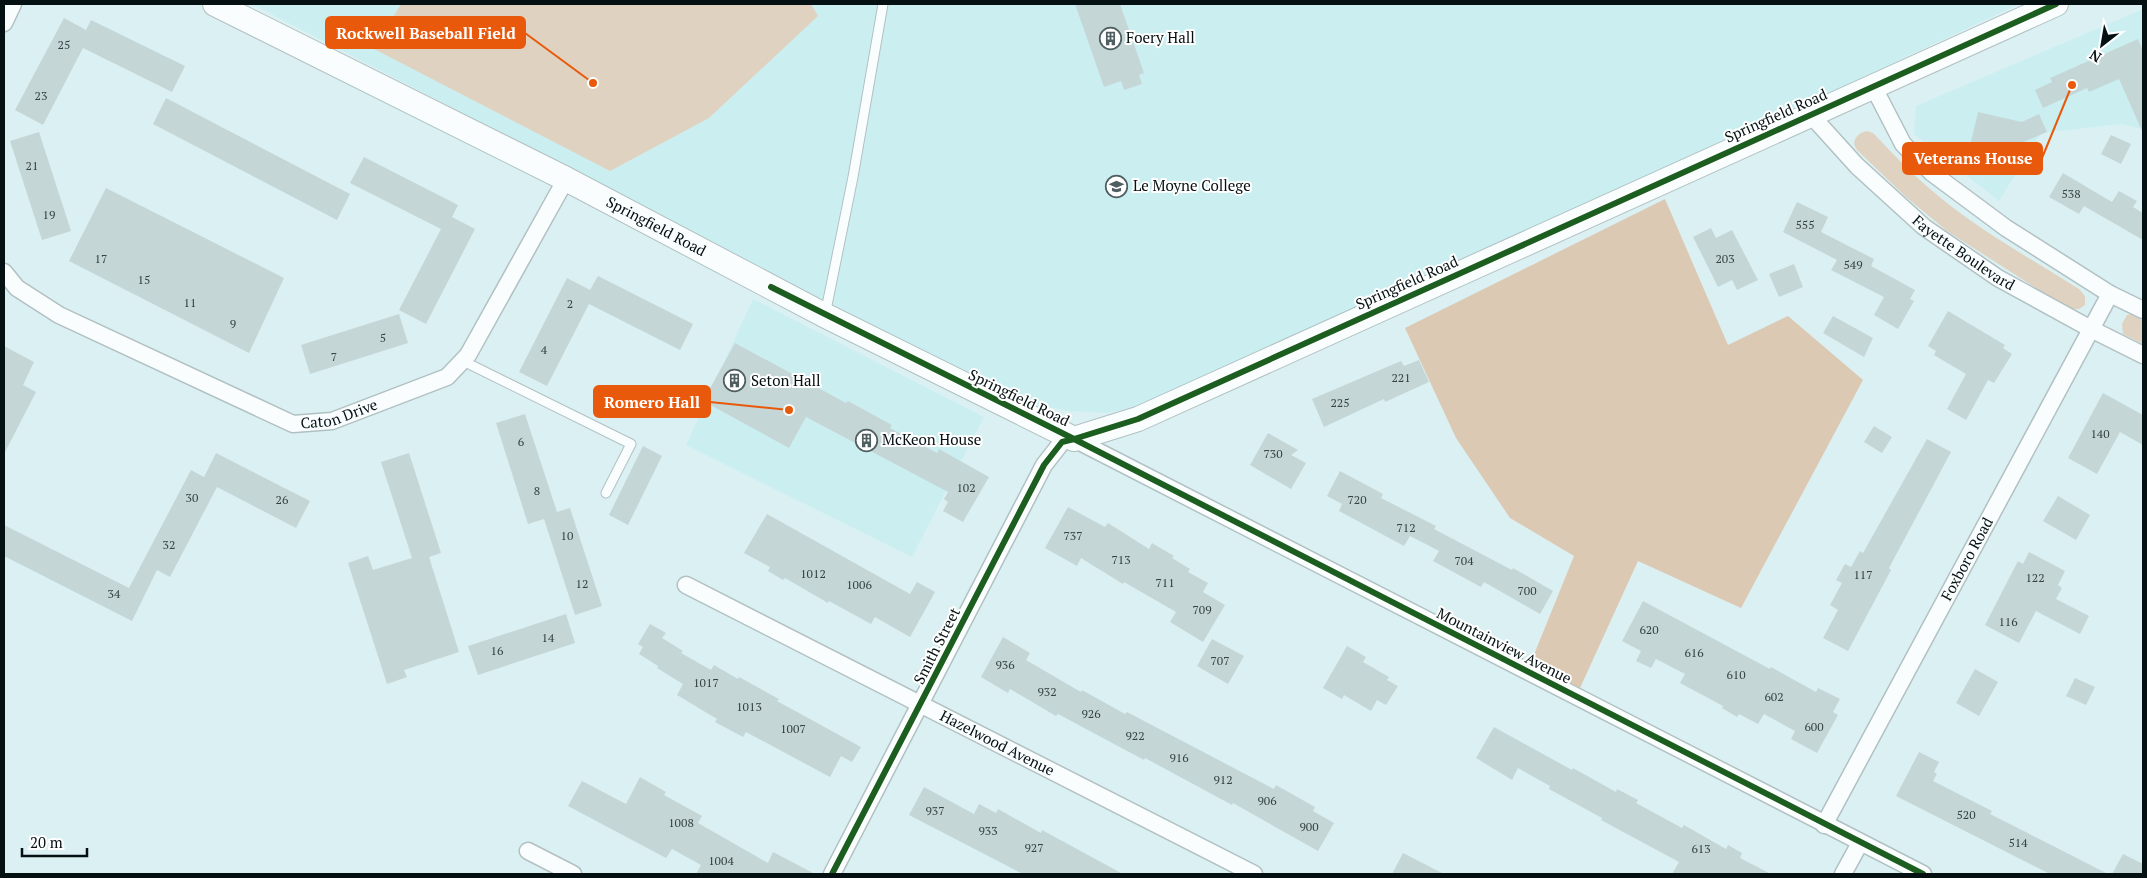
<svg xmlns="http://www.w3.org/2000/svg" width="2147" height="878" font-family="'PT Serif',serif">
<style>
.built{fill:#cbeff1}
.green{fill:#e0d2c0}
.forest{fill:#dbc9b4}
.building{fill:#c5d6d7}
.lines{fill:none;stroke-linecap:round;stroke-linejoin:round}
.lane-casing{stroke:#b1c1c3;stroke-width:11}
.street-casing{stroke:#b1c1c3;stroke-width:19}
.secondary-casing{stroke:#b1c1c3;stroke-width:26}
.lane{stroke:#fafdfd;stroke-width:9}
.street{stroke:#fafdfd;stroke-width:16}
.secondary{stroke:#fafdfd;stroke-width:24}
.cycleway-casing{stroke:#fff;stroke-width:9}
.cycleway{stroke:#1b5e20;stroke-width:6}
.labels{text-anchor:middle;stroke-width:4;stroke-linejoin:round;paint-order:stroke}
.number-label{font-size:12px;fill:#354244}
.poi-label{font-size:15px;fill:#041011;stroke:#fff;text-anchor:start}
.street-label{font-size:15px;fill:#041011;stroke:#fff}
.leader{fill:none;stroke:#e8590c;stroke-width:2}
.callout-dot{fill:#e8590c;stroke:#fff;stroke-width:2}
.callout{fill:#e8590c;stroke:#e8590c;stroke-width:2}
.callout-label{font-size:16px;text-anchor:middle;font-weight:bold;fill:#fff}
</style>
<rect width="100%" height="100%" fill="#dbf0f2"/>
<!-- built -->
<path class="built" d="M 252,4 L 2019,4 L 1492,251 L 1135,408 L 1106,413 L 1068,411 L 1018,400 Z
M 2143,9 L 2143,129 L 2121,124 L 2041,133 L 1999,201 L 1914,134 L 1916,106 Z
M 753,299 L 984,417 L 912,557 L 686,445 Z"/>
<!-- green -->
<path class="green" d="M 401,4 L 811,4 L 818,16 L 709,118 L 610,171 L 374,49 Z
M 1867,131 L 1873,133 C 1895,156 1917,179 1942,199 C 1984,233 2033,260 2079,289 L 2085,296 L 2085,305 L 2079,309 L 2070,309 L 2058,302 L 1947,231 L 1906,197 L 1856,149 L 1854,143 C 1856,135 1860,133 1867,131 Z
M 2131,314 L 2143,321 L 2143,344 L 2123,334 L 2122,324 L 2127,315 Z"/>
<!-- forest -->
<path class="forest" d="M 1665,199 L 1728,345 L 1788,316 L 1863,380 L 1741,608 L 1638,561 L 1580,688 L 1531,662 L 1574,556 L 1510,518 L 1456,438 L 1405,328 Z"/>
<!-- building -->
<path class="building" d="M 1075,4 L 1120,4 L 1144,73 L 1139,75 L 1142,84 L 1124,90 L 1121,81 L 1104,87 Z
M 64,18 L 86,30 L 91,20 L 185,66 L 172,92 L 83,48 L 43,125 L 15,110 Z
M 2138,39 L 2143,51 L 2143,133 L 2119,79 L 2089,92 L 2087,88 L 2043,108 L 2035,90 L 2052,82 L 2050,78 Z
M 166,98 L 350,194 L 337,220 L 153,124 Z
M 1978,112 L 2022,122 L 2039,114 L 2047,132 L 2012,147 L 2010,155 L 2001,153 L 1999,165 L 1982,161 L 1984,153 L 1969,150 Z
M 39,132 L 71,231 L 42,240 L 10,141 Z
M 2111,135 L 2131,144 L 2121,164 L 2101,154 Z
M 364,157 L 458,205 L 452,217 L 475,229 L 426,324 L 399,310 L 441,229 L 350,183 Z
M 2063,173 L 2112,202 L 2119,191 L 2137,201 L 2133,207 L 2143,213 L 2143,240 L 2084,206 L 2079,214 L 2049,197 Z
M 106,188 L 284,278 L 249,353 L 69,261 Z
M 1797,202 L 1828,217 L 1821,232 L 1874,259 L 1871,266 L 1915,290 L 1910,299 L 1914,301 L 1898,329 L 1874,315 L 1884,297 L 1831,270 L 1837,260 L 1783,232 Z
M 1711,228 L 1716,238 L 1732,230 L 1758,280 L 1737,290 L 1732,280 L 1718,287 L 1693,237 Z
M 1794,264 L 1803,287 L 1779,297 L 1769,274 Z
M 598,276 L 693,324 L 680,350 L 589,304 L 547,386 L 519,372 L 567,278 L 590,290 Z
M 1948,311 L 2005,345 L 2003,348 L 2012,354 L 1994,383 L 1988,380 L 1966,420 L 1947,409 L 1966,374 L 1934,355 L 1936,351 L 1928,346 Z
M 399,314 L 408,343 L 310,374 L 301,345 Z
M 1833,316 L 1873,338 L 1864,357 L 1823,333 Z
M 735,343 L 846,403 L 848,401 L 892,425 L 890,428 L 937,453 L 939,449 L 989,477 L 963,522 L 943,511 L 948,502 L 944,499 L 948,492 L 806,417 L 789,448 L 703,401 Z
M 4,346 L 34,362 L 23,385 L 36,392 L 4,454 Z
M 1419,360 L 1429,382 L 1385,402 L 1384,399 L 1324,427 L 1312,399 L 1401,361 L 1404,366 Z
M 2103,393 L 2143,415 L 2143,445 L 2120,432 L 2097,474 L 2068,458 Z
M 525,414 L 557,512 L 570,508 L 602,606 L 575,615 L 544,519 L 528,524 L 496,423 Z
M 1874,426 L 1892,437 L 1882,453 L 1864,442 Z
M 1268,433 L 1298,450 L 1291,455 L 1306,463 L 1291,489 L 1250,465 Z
M 1927,439 L 1951,452 L 1889,568 L 1891,570 L 1848,651 L 1823,638 L 1838,610 L 1830,605 L 1842,583 L 1836,580 L 1845,564 L 1851,567 L 1860,551 L 1863,553 Z
M 643,446 L 662,456 L 628,525 L 609,515 Z
M 216,453 L 310,501 L 296,528 L 217,487 L 170,577 L 157,570 L 132,621 L 4,556 L 4,525 L 129,588 L 191,470 L 204,477 Z
M 409,453 L 441,553 L 429,557 L 459,652 L 404,670 L 407,677 L 387,684 L 348,563 L 368,556 L 373,570 L 412,558 L 381,462 Z
M 1340,471 L 1383,494 L 1381,498 L 1436,526 L 1434,529 L 1512,570 L 1513,568 L 1553,591 L 1540,614 L 1484,582 L 1481,587 L 1433,561 L 1439,551 L 1410,536 L 1404,546 L 1339,511 L 1342,504 L 1327,496 Z
M 2058,496 L 2090,515 L 2076,540 L 2043,521 Z
M 1068,507 L 1105,527 L 1108,523 L 1149,549 L 1152,543 L 1174,556 L 1172,558 L 1190,569 L 1188,572 L 1208,583 L 1203,592 L 1225,605 L 1203,642 L 1170,622 L 1176,612 L 1124,582 L 1123,584 L 1081,558 L 1077,566 L 1045,548 Z
M 767,514 L 910,594 L 917,582 L 935,592 L 910,637 L 875,617 L 871,624 L 829,601 L 828,603 L 785,578 L 783,580 L 768,571 L 770,567 L 744,553 Z
M 2029,552 L 2065,571 L 2058,585 L 2062,588 L 2056,599 L 2089,616 L 2080,634 L 2036,611 L 2019,643 L 1985,625 L 2018,561 L 2023,564 Z
M 1643,601 L 1770,669 L 1771,667 L 1816,692 L 1818,688 L 1840,699 L 1833,712 L 1838,715 L 1817,753 L 1791,739 L 1795,731 L 1764,714 L 1758,724 L 1739,714 L 1737,717 L 1722,708 L 1723,706 L 1680,683 L 1685,674 L 1656,659 L 1651,668 L 1636,661 L 1641,651 L 1622,641 Z
M 566,614 L 575,643 L 478,675 L 468,646 Z
M 650,624 L 666,633 L 662,638 L 683,651 L 681,653 L 711,670 L 714,665 L 738,679 L 739,677 L 779,699 L 777,701 L 861,747 L 852,762 L 841,756 L 830,777 L 746,732 L 743,737 L 715,722 L 717,719 L 677,695 L 683,684 L 657,668 L 658,666 L 639,654 L 643,647 L 638,644 Z
M 1003,637 L 1030,653 L 1026,660 L 1081,692 L 1082,690 L 1125,714 L 1127,712 L 1274,789 L 1276,785 L 1315,807 L 1313,811 L 1334,823 L 1318,851 L 1233,803 L 1232,805 L 1145,758 L 1144,760 L 1058,714 L 1056,716 L 1010,689 L 1008,693 L 981,677 Z
M 1212,639 L 1244,656 L 1228,684 L 1197,666 Z
M 1347,646 L 1366,657 L 1363,662 L 1389,677 L 1387,680 L 1398,686 L 1386,705 L 1377,700 L 1371,711 L 1344,695 L 1342,699 L 1323,688 Z
M 1975,669 L 1998,682 L 1979,716 L 1956,703 Z
M 2075,678 L 2095,687 L 2086,705 L 2066,696 Z
M 1494,727 L 1572,770 L 1573,768 L 1616,792 L 1617,789 L 1638,800 L 1636,803 L 1682,828 L 1684,825 L 1726,849 L 1728,845 L 1742,853 L 1740,858 L 1771,874 L 1672,874 L 1679,862 L 1601,820 L 1602,818 L 1549,789 L 1550,786 L 1518,768 L 1512,780 L 1476,758 Z
M 1919,752 L 1939,762 L 1934,772 L 1937,774 L 1933,781 L 1992,811 L 1990,814 L 2108,874 L 2050,874 L 1896,796 Z
M 640,777 L 666,792 L 664,795 L 702,816 L 698,823 L 768,863 L 773,852 L 815,874 L 696,874 L 701,865 L 672,849 L 666,858 L 568,806 L 582,781 L 626,804 Z
M 924,787 L 974,814 L 979,804 L 996,813 L 998,809 L 1041,833 L 1042,830 L 1123,874 L 1023,874 L 909,815 Z
M 1403,853 L 1444,874 L 1392,874 Z
M 2123,854 L 2143,864 L 2143,874 L 2112,874 Z"/>
<g class="lines">
<defs>
<path id="lane" d="M 825,315 L 853,177 L 883,4
M 463,361 L 631,444 L 606,493"/>
<g id="street">
<path d="M 4,23 L 13,4"/>
<path d="M 1873,86 L 1903,144 L 1932,173 L 2006,228 L 2110,294 L 2143,310"/>
<path id="s1" d="M 1810,114 L 1857,166 L 1924,227 L 1998,278 L 2091,329 L 2143,355"/>
<path id="s2" d="M 4,272 L 17,288 L 59,315 L 293,424 L 332,421 L 447,377 L 468,355 L 566,179"/>
<path id="s3" d="M 686,585 L 1254,874"/>
<path id="s4" d="M 1824,825 L 2110,294"/>
<path d="M 528,851 L 573,874"/>
<path d="M 832,874 L 1044,465 L 1062,442 L 1074,439 L 1923,874"/>
<path d="M 1843,874 L 1860,843"/>
</g>
<g id="secondary">
<path id="s5" d="M 215,4 L 566,179 L 824,315 L 1074,439 L 1138,419 L 2056,4"/>
</g>
</defs>
<!-- lane casing -->
<use href="#lane" class="lane-casing"/>
<!-- street casing -->
<use href="#street" class="street-casing"/>
<!-- secondary casing -->
<use href="#secondary" class="secondary-casing"/>
<!-- lane -->
<use href="#lane" class="lane"/>
<!-- street -->
<use href="#street" class="street"/>
<!-- secondary -->
<use href="#secondary" class="secondary"/>
<defs>
<path id="cycleway" d="M 771,287 L 1074,439 L 1138,419 L 2056,4
M 832,874 L 1044,465 L 1062,442 L 1074,439 L 1923,874"/>
</defs>
<!-- cycleway casing -->
<use href="#cycleway" class="cycleway-casing"/>
<!-- cycleway -->
<use href="#cycleway" class="cycleway"/>
</g>
<!-- icons -->
<defs>
<symbol id="building-ring" viewBox="-11 -11 22 22"><circle r="9.5" fill="#fff" stroke="#4f5e60" stroke-width="1.5"/><path d="M-4-6H4V6H1V3H-1V6H-4ZM-2.5-4.3h1.7v1.8h-1.7ZM.8-4.3h1.7v1.8H.8ZM-2.5-1h1.7V.8h-1.7ZM.8-1h1.7V.8H.8Z" fill="#4f5e60"/></symbol>
<symbol id="university-ring" viewBox="-11 -11 22 22"><circle r="9.5" fill="#fff" stroke="#4f5e60" stroke-width="1.5"/><path d="M0-5L7-2L0 1L-7-2ZM-4 1L0 2.5L4 1V4Q0 6-4 4Z" fill="#4f5e60"/></symbol>
</defs>
<g fill-rule="evenodd">
<use href="#building-ring" x="1098" y="26" width="25" height="25"/>
<use href="#university-ring" x="1104" y="174" width="25" height="25"/>
<use href="#building-ring" x="722" y="368" width="25" height="25"/>
<use href="#building-ring" x="854" y="428" width="25" height="25"/>
</g>
<g class="labels">
<!-- number labels -->
<g class="number-label">
<text x="64" y="49">25</text>
<text x="41" y="100">23</text>
<text x="32" y="170">21</text>
<text x="2071" y="198">538</text>
<text x="49" y="219">19</text>
<text x="1805" y="229">555</text>
<text x="101" y="263">17</text>
<text x="1725" y="263">203</text>
<text x="1853" y="269">549</text>
<text x="144" y="284">15</text>
<text x="190" y="307">11</text>
<text x="570" y="308">2</text>
<text x="233" y="328">9</text>
<text x="383" y="342">5</text>
<text x="544" y="354">4</text>
<text x="334" y="361">7</text>
<text x="1401" y="382">221</text>
<text x="1340" y="407">225</text>
<text x="2100" y="438">140</text>
<text x="521" y="446">6</text>
<text x="1273" y="458">730</text>
<text x="966" y="492">102</text>
<text x="537" y="495">8</text>
<text x="192" y="502">30</text>
<text x="282" y="504">26</text>
<text x="1357" y="504">720</text>
<text x="1406" y="532">712</text>
<text x="567" y="540">10</text>
<text x="1073" y="540">737</text>
<text x="169" y="549">32</text>
<text x="1121" y="564">713</text>
<text x="1464" y="565">704</text>
<text x="813" y="578">1012</text>
<text x="1863" y="579">117</text>
<text x="2035" y="582">122</text>
<text x="1165" y="587">711</text>
<text x="582" y="588">12</text>
<text x="859" y="589">1006</text>
<text x="1527" y="595">700</text>
<text x="114" y="598">34</text>
<text x="1202" y="614">709</text>
<text x="2008" y="626">116</text>
<text x="1649" y="634">620</text>
<text x="548" y="642">14</text>
<text x="497" y="655">16</text>
<text x="1694" y="657">616</text>
<text x="1220" y="665">707</text>
<text x="1005" y="669">936</text>
<text x="1736" y="679">610</text>
<text x="706" y="687">1017</text>
<text x="1047" y="696">932</text>
<text x="1774" y="701">602</text>
<text x="749" y="711">1013</text>
<text x="1091" y="718">926</text>
<text x="1814" y="731">600</text>
<text x="793" y="733">1007</text>
<text x="1135" y="740">922</text>
<text x="1179" y="762">916</text>
<text x="1223" y="784">912</text>
<text x="1267" y="805">906</text>
<text x="935" y="815">937</text>
<text x="1966" y="819">520</text>
<text x="681" y="827">1008</text>
<text x="1309" y="831">900</text>
<text x="988" y="835">933</text>
<text x="2018" y="847">514</text>
<text x="1034" y="852">927</text>
<text x="1701" y="853">613</text>
<text x="721" y="865">1004</text>
</g>
<!-- poi labels -->
<g class="poi-label">
<text x="1126" y="43">Foery Hall</text>
<text x="1133" y="191">Le Moyne College</text>
<text x="751" y="386">Seton Hall</text>
<text x="882" y="445">McKeon House</text>
</g>
<!-- street labels -->
<g class="street-label">
<text transform="translate(1776 116) rotate(-24)" y="5">Springfield Road</text>
<text dy="5" stroke="none"><textPath href="#s5" startOffset="494">Springfield Road</textPath></text>
<text dy="5" stroke="none"><textPath href="#s1" startOffset="208">Fayette Boulevard</textPath></text>
<text transform="translate(1407 283) rotate(-24)" y="5">Springfield Road</text>
<text transform="translate(1019 398) rotate(26)" y="5">Springfield Road</text>
<text dy="5" stroke="none"><textPath href="#s2" startOffset="376">Caton Drive</textPath></text>
<text dy="5" stroke="none"><textPath href="#s4" startOffset="302">Foxboro Road</textPath></text>
<text transform="translate(937 646) rotate(-63)" y="5">Smith Street</text>
<text transform="translate(1504 646) rotate(27)" y="5">Mountainview Avenue</text>
<text dy="5" stroke="none"><textPath href="#s3" startOffset="349">Hazelwood Avenue</textPath></text>
</g>
</g>
<!-- callouts -->
<path class="leader" d="M593 83L525 33M2072 85L2042 158M789 410L710 402"/>
<g class="callout-dot">
<circle cx="593" cy="83" r="5"/>
<circle cx="2072" cy="85" r="5"/>
<circle cx="789" cy="410" r="5"/>
</g>
<g class="callout">
<rect x="326" y="17" width="199" height="31" rx="5"/>
<rect x="1903" y="143" width="139" height="31" rx="5"/>
<rect x="594" y="386" width="116" height="31" rx="5"/>
</g>
<g class="callout-label">
<text x="426" y="39">Rockwell Baseball Field</text>
<text x="1973" y="164">Veterans House</text>
<text x="652" y="408">Romero Hall</text>
</g>
<!-- border -->
<rect width="2147" height="878" fill="none" stroke="#041011" stroke-width="10"/>
<!-- north arrow -->
<g transform="translate(2102 45) rotate(211)" stroke="#ffffff" stroke-width="4" paint-order="stroke">
<path d="M0-4L9 19L0 12L-9 19Z" fill="#041011"/>
<text y="-8" font-size="14" font-weight="bold" text-anchor="middle" fill="#041011">N</text>
</g>
<!-- scale -->
<path d="M22 848v8h65v-8" fill="none" stroke="#041011" stroke-width="2.5"/>
<text x="30" y="848" font-size="15" fill="#041011" stroke="#ffffff" stroke-width="4" paint-order="stroke">20 m</text>
</svg>
